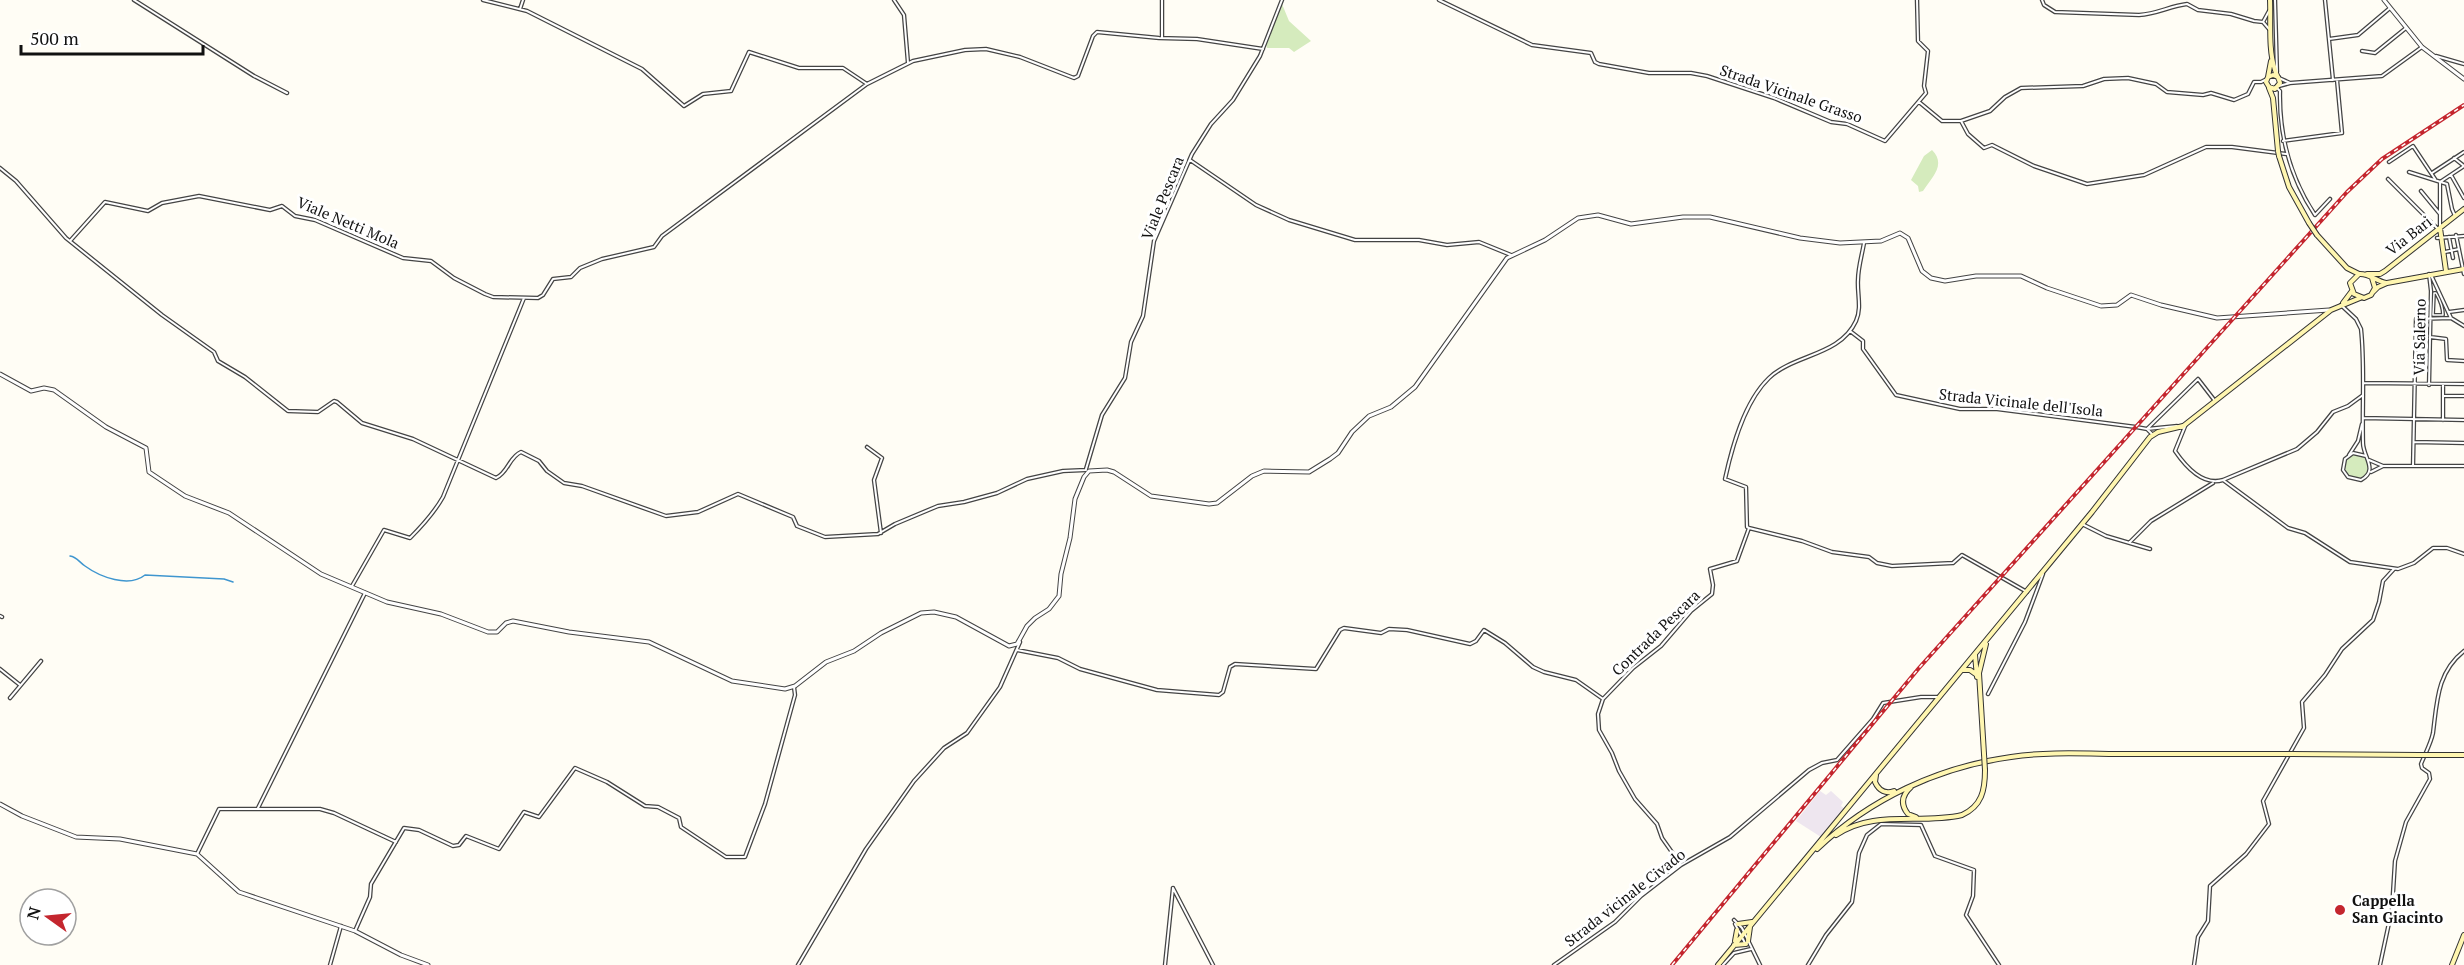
<svg xmlns="http://www.w3.org/2000/svg" width="2464" height="965" font-family="'PT Serif',serif">
<style>
.industrial{fill:#eee6ef}
.green{fill:#d5ebbd}
.lines{fill:none;stroke-linecap:round;stroke-linejoin:round}
.stream{stroke:#3f96cf;stroke-width:1.5}
.pedestrian-casing{stroke:#444;stroke-width:4}
.minor-casing{stroke:#444;stroke-width:4.5}
.tertiary-casing{stroke:#444;stroke-width:5}
.secondary-casing{stroke:#333;stroke-width:6}
.pedestrian{stroke:#fff;stroke-width:1.5}
.minor{stroke:#fff;stroke-width:2}
.tertiary{stroke:#fff;stroke-width:3}
.secondary{stroke:#fff6b0;stroke-width:4}
.rail-casing{stroke:#c4262e;stroke-width:4}
.rail{stroke:#fff;stroke-width:1.5;stroke-dasharray:4.5;stroke-linecap:butt}
.secondary-bridge-casing{stroke:#333;stroke-width:6;stroke-linecap:butt}
.secondary-bridge{stroke:#fff6b0;stroke-width:4}
.poi-dot{fill:#c4262e;stroke:#fff;stroke-width:2}
.labels{text-anchor:middle;stroke-width:6;stroke-linejoin:round;paint-order:stroke}
.street-label{font-size:15px;fill:#111;stroke:#fff}
.poi-label{font-size:15px;font-weight:bold;fill:#111;stroke:#fff;text-anchor:start}
</style>
<rect width="100%" height="100%" fill="#fffdf5"/>
<!-- industrial -->
<path class="industrial" d="M 1820,791 L 1826,795 L 1831,791 L 1843,802 L 1841,806 L 1845,809 L 1821,837 L 1796,821 Z"/>
<!-- green -->
<path class="green" d="M 1282,4 L 1289,21 L 1311,41 L 1294,52 L 1289,48 L 1267,48 L 1266,45 Z
M 1932,150 C 1947,165 1931,178 1923,191 L 1919,192 L 1918,186 L 1911,180 L 1924,156 Z
M2345 466a12 12 0 1 1 24 0a12 12 0 1 1-24 0Z"/>
<g class="lines">
<!-- stream -->
<path class="stream" d="M 70,556 C 77,557 79,562 85,566 C 100,577 129,588 145,575 L 224,579 L 233,582"/>
<defs>
<path id="pedestrian" d="M 2434,293 L 2436,293 C 2440,300 2443,306 2443,315 L 2433,315 Z"/>
<path id="minor" d="M 134,0 L 254,76 L 287,93
M 483,0 L 527,11 L 642,69 L 684,106 L 703,94 L 731,91 L 749,52 L 799,68 L 843,68 L 867,84
M 894,0 L 904,15 L 908,63
M 1162,0 L 1162,38
M 1439,0 L 1532,45 L 1591,53 L 1595,62 L 1599,64 L 1649,73 L 1691,73 L 1707,76 L 1774,98 L 1831,122 L 1847,124 L 1885,141 L 1926,93 L 1924,86 L 1928,51 L 1918,41 L 1917,0
M 2042,0 L 2044,5 L 2055,12 L 2139,15 C 2157,14 2170,6 2187,4 L 2198,10 L 2231,14 L 2254,21 L 2263,22
M 2275,0 L 2277,72
M 2325,0 L 2333,80
M 520,9 L 523,0
M 2269,29 L 2263,22 L 2269,11
M 2329,39 L 2358,35 L 2390,8
M 2362,51 L 2375,53 L 2406,28
M 2436,56 L 2464,64
M 2279,78 L 2290,83
M 2279,86 L 2290,83 L 2382,76 L 2422,47
M 2277,88 L 2280,91 C 2279,137 2290,177 2315,215 L 2330,199
M 1919,102 L 1942,121 L 1961,121 L 1990,111 L 2005,97 L 2021,88 L 2083,86 L 2104,79 L 2128,78 L 2156,84 L 2167,92 L 2203,95 L 2211,93 L 2234,100 L 2248,94 L 2254,82 L 2261,82 L 2267,79
M 1961,121 L 1968,134 L 1984,148 L 1992,145 L 2034,166 L 2087,184 L 2144,175 L 2206,147 L 2232,147 L 2286,154
M 2283,141 L 2342,133 L 2337,80
M 2454,158 L 2464,166
M 1190,160 L 1256,205 L 1289,220 L 1355,240 L 1419,240 L 1447,245 L 1479,242 L 1511,255
M 2389,162 L 2413,146 L 2435,179
M 0,168 L 16,181 L 66,238 L 162,315 L 214,352 L 218,361 L 245,377 L 288,411 L 318,412 L 334,401 L 337,402 L 362,423 L 413,439 L 496,478 C 508,473 509,457 521,452 L 539,461 L 547,471 L 564,483 L 582,486 L 666,516 L 698,512 L 738,494 L 793,517 L 797,526 L 825,537 L 878,534 L 895,524 L 938,506 L 964,502 L 997,493 L 1027,479 L 1063,471 L 1086,470
M 2409,172 L 2447,184 L 2452,209 L 2455,216
M 2432,173 L 2464,152
M 2451,175 L 2464,198
M 2388,179 L 2439,230
M 2440,182 L 2440,227
M 2440,182 L 2464,166
M 2421,191 L 2440,214
M 2456,235 L 2464,274
M 2449,237 L 2453,258
M 2437,238 L 2464,236
M 70,241 L 105,202 L 148,211 L 162,203 L 199,196 L 270,210 L 282,206 L 295,216 L 315,220 L 403,258 L 431,261 L 454,278 L 485,294 L 493,297 L 538,298 L 543,295 L 553,279 L 571,277 L 580,268 L 602,259 L 654,247 L 662,236 L 867,84 L 913,61 L 965,50 L 986,49 L 1020,57 L 1074,78 L 1078,76 L 1093,36 L 1097,32 L 1159,38 L 1197,39 L 1263,49
M 2445,252 L 2459,249
M 2429,274 L 2431,291 L 2429,385
M 2431,275 L 2451,318 L 2464,326
M 2341,305 L 2356,319 L 2361,329 C 2365,366 2362,405 2363,443 C 2363,457 2379,470 2361,480 L 2348,477 L 2343,470 L 2345,459 L 2353,453 L 2366,456
M 2449,312 L 2464,310
M 1850,331 L 1863,341 L 1863,349 L 1896,395 L 1960,409 L 1997,409 L 2136,427 L 2147,429 L 2153,435
M 2430,337 L 2446,339 L 2447,360 L 2464,361
M 2363,383 L 2464,384
M 2443,384 L 2443,420
M 2443,396 L 2464,396
M 2363,418 L 2464,420
M 2186,424 L 2175,451 C 2186,467 2203,486 2223,480 L 2288,528 L 2305,533 L 2350,562 L 2398,569 L 2414,563 L 2433,548 L 2447,548 L 2464,554
M 2147,429 L 2198,379 L 2215,401
M 2147,429 L 2177,426
M 2414,442 L 2464,443
M 867,447 L 882,458 L 874,480 L 881,533
M 2349,455 L 2358,441 L 2362,424
M 2369,460 L 2383,466 L 2371,472
M 2383,466 L 2464,466
M 2413,466 L 2416,319 L 2451,318
M 1086,469 L 1102,415 L 1125,378 L 1131,342 L 1143,316 L 1154,241 L 1192,154 L 1211,124 L 1233,100 L 1260,56 L 1282,0
M 2223,480 L 2297,449 L 2317,432 L 2333,412 L 2348,406 L 2363,395
M 2082,524 L 2106,536 L 2150,549
M 1749,528 L 1747,527 L 1746,487 L 1725,479 C 1732,447 1744,402 1769,378 C 1794,354 1840,356 1856,321 C 1862,308 1857,293 1858,280 C 1858,268 1862,255 1864,243
M 2130,542 L 2151,521 L 2213,483
M 352,586 L 384,530 L 410,538 C 423,525 434,513 443,497 L 524,298
M 0,616 L 2,617
M 1017,650 L 1058,658 L 1080,669 L 1157,690 L 1219,695 L 1223,692 L 1230,667 L 1235,664 L 1316,669 L 1340,630 L 1344,628 L 1381,633 L 1389,629 L 1407,630 L 1470,644 L 1476,641 L 1484,630 L 1505,643 L 1533,667 L 1544,672 L 1576,680 L 1603,699
M 0,669 L 20,685
M 1988,694 L 2025,622 L 2043,574
M 10,698 L 41,661
M 258,808 L 365,593
M 197,854 L 219,809 L 320,809 L 334,813 L 396,842
M 1681,865 L 1662,838 L 1657,824 L 1635,799 L 1619,771 L 1612,753 L 1599,730 L 1598,714 L 1603,699 L 1633,668 L 1661,646 L 1691,611 L 1712,594 L 1713,585 L 1710,569 L 1737,561 L 1749,528 L 1802,541 L 1832,552 L 1869,557 L 1877,563 L 1892,566 L 1953,563 L 1962,555 L 2027,592
M 1173,888 L 1213,965
M 1734,920 L 1742,928 L 1760,965
M 1735,924 L 1745,943
M 355,931 L 370,897 L 371,884 L 404,828 L 419,830 L 453,846 L 459,845 L 466,836 L 499,849 L 524,812 L 539,817 L 575,768 L 607,782 L 645,806 L 658,807 L 679,818 L 681,827 L 726,857 L 745,857 L 765,804 L 795,695 L 794,687
M 330,965 L 341,926
M 798,965 L 866,849 L 914,781 L 944,748 L 967,733 L 972,726 L 1000,687 L 1020,642
M 1165,965 L 1173,888
M 1554,965 L 1615,922 L 1641,896 L 1681,865 L 1730,837 L 1809,770 L 1822,763 L 1837,760 L 1873,719 L 1883,703 L 1921,697 L 1939,697
M 1723,965 L 1734,953 L 1751,949
M 1808,965 L 1826,935 L 1852,902 L 1859,853 L 1867,835 L 1881,824 L 1921,825 L 1935,856 L 1974,870 L 1973,896 L 1966,915 L 1999,965
M 2194,965 L 2198,937 L 2208,921 L 2210,886 L 2246,854 L 2269,824 L 2263,801 L 2304,728 L 2302,702 L 2325,675 L 2342,649 L 2373,620 L 2379,602 L 2383,581 L 2394,569
M 2380,965 L 2392,909 L 2395,861 L 2406,822 L 2430,779 L 2429,773 L 2422,768 L 2421,764 C 2425,754 2431,743 2433,733 C 2437,702 2437,672 2464,651"/>
<path id="tertiary" d="M 2384,0 L 2422,47 L 2464,79
M 0,374 L 31,391 L 44,388 L 54,390 L 106,427 L 146,448 L 149,472 L 185,496 L 229,513 L 321,574 L 387,602 L 441,614 L 488,632 L 497,632 L 506,623 L 513,621 L 569,632 L 649,642 L 732,681 L 785,689 L 795,686 L 826,662 L 854,651 L 881,633 L 921,613 L 934,612 L 956,617 L 1009,646 L 1017,644 L 1027,626 L 1035,618 L 1049,609 L 1059,596 L 1061,574 L 1070,538 L 1075,499 L 1084,477 L 1089,471 L 1107,470 L 1114,472 L 1151,496 L 1209,504 L 1217,503 L 1252,476 L 1264,471 L 1309,472 L 1330,459 L 1338,453 L 1352,432 L 1369,416 L 1391,407 L 1415,387 L 1507,258 L 1545,240 L 1578,218 L 1598,215 L 1631,224 L 1683,217 L 1710,217 L 1800,238 L 1840,243 L 1881,241 L 1900,233 L 1908,238 L 1922,271 L 1931,278 L 1945,281 L 1976,276 L 2021,276 L 2047,288 L 2101,306 L 2117,305 L 2131,295 L 2161,305 L 2217,318 L 2329,310
M 0,804 L 22,816 L 76,837 L 120,839 L 197,854 L 239,892 L 355,931 L 401,955 L 428,965"/>
<path id="secondary" d="M 2270,0 C 2271,22 2268,49 2275,70 C 2276,75 2279,78 2280,83 L 2275,89 L 2269,87 L 2266,82 L 2268,77 L 2273,75 L 2278,77
M 2268,77 L 2271,61
M 2269,88 L 2273,98 L 2278,151
M 2279,156 L 2289,187 L 2309,223
M 2440,228 L 2446,271
M 2317,235 L 2347,268 L 2359,274
M 2367,274 L 2380,274 L 2385,271 L 2464,209
M 2372,278 L 2375,288 L 2371,295 L 2364,298 L 2354,294 L 2350,283 L 2359,274 C 2369,273 2376,281 2386,283
M 2373,292 L 2378,287 L 2387,283 L 2464,269
M 2343,303 L 2352,291
M 2182,427 L 2331,310 L 2360,298
M 1975,655 L 1977,677
M 1962,670 L 1970,670 L 1977,675
M 1984,754 L 1979,673 L 1986,644
M 2292,754 L 2419,755
M 2429,755 L 2464,755
M 1876,775 L 1875,782 C 1879,791 1886,794 1894,791
M 1911,787 C 1902,795 1900,804 1908,814 L 1916,817
M 1836,835 C 1874,809 1920,825 1962,815 C 1982,806 1985,790 1985,770
M 1817,849 C 1870,799 1938,767 2011,757 C 2050,751 2090,754 2129,754 C 2179,754 2229,754 2279,754
M 1738,924 L 1752,922
M 1735,941 L 1737,930
M 1748,941 L 1750,927
M 1734,945 L 1746,944
M 1718,965 L 2092,512 L 2150,437 L 2158,432 L 2183,426
M 2452,965 L 2464,935"/>
</defs>
<!-- pedestrian casing -->
<use href="#pedestrian" class="pedestrian-casing"/>
<!-- minor casing -->
<use href="#minor" class="minor-casing"/>
<!-- tertiary casing -->
<use href="#tertiary" class="tertiary-casing"/>
<!-- secondary casing -->
<use href="#secondary" class="secondary-casing"/>
<!-- pedestrian -->
<use href="#pedestrian" class="pedestrian"/>
<!-- minor -->
<use href="#minor" class="minor"/>
<!-- tertiary -->
<use href="#tertiary" class="tertiary"/>
<!-- secondary -->
<use href="#secondary" class="secondary"/>
<defs>
<path id="rail" d="M 1672,965 L 1919,668 L 2347,192 L 2382,159 L 2464,105"/>
</defs>
<!-- rail casing -->
<use href="#rail" class="rail-casing"/>
<!-- rail -->
<use href="#rail" class="rail"/>
<defs>
<path id="secondary-bridge" d="M 2278,151 L 2279,156
M 2309,223 L 2317,235
M 1984,754 L 1985,770
M 2279,754 L 2292,754
M 2419,755 L 2429,755"/>
</defs>
<!-- secondary-bridge casing -->
<use href="#secondary-bridge" class="secondary-bridge-casing"/>
<!-- secondary-bridge -->
<use href="#secondary-bridge" class="secondary-bridge"/>
</g>
<!-- markers -->
<circle class="poi-dot" cx="2340" cy="910" r="6"/>
<g class="labels">
<!-- street labels -->
<g class="street-label">
<text transform="translate(1791 94) rotate(19)" y="5">Strada Vicinale Grasso</text>
<text transform="translate(1163 198) rotate(-68)" y="5">Viale Pescara</text>
<text transform="translate(348 223) rotate(23)" y="5">Viale Netti Mola</text>
<text transform="translate(2409 236) rotate(-38)" y="5">Via Bari</text>
<text transform="translate(2420 337) rotate(-89)" y="5">Via Salerno</text>
<text transform="translate(2021 403) rotate(6)" y="5">Strada Vicinale dell'Isola</text>
<text transform="translate(1656 633) rotate(-44)" y="5">Contrada Pescara</text>
<text transform="translate(1625 898) rotate(-38)" y="5">Strada vicinale Civado</text>
</g>
<!-- poi labels -->
<g class="poi-label">
<text x="2352" y="906">Cappella<tspan x="2352" dy="17">San Giacinto</tspan></text>
</g>
</g>
<!-- north arrow -->
<g transform="translate(48 917) rotate(285)"><circle r="28" fill="#ffffff" stroke="#a0a0a0" stroke-width="1.5"/>
<path d="M0-4.5L10 22L0 15L-10 22Z" fill="#c4262e"/>
<text y="-9" font-size="16" font-weight="bold" text-anchor="middle" fill="#111111">N</text>
</g>
<!-- scale -->
<path d="M21 45v9h182v-9" fill="none" stroke="#111111" stroke-width="3"/>
<text x="30" y="45" font-size="18" fill="#111111" stroke="#ffffff" stroke-width="4.5" paint-order="stroke">500 m</text>
</svg>
